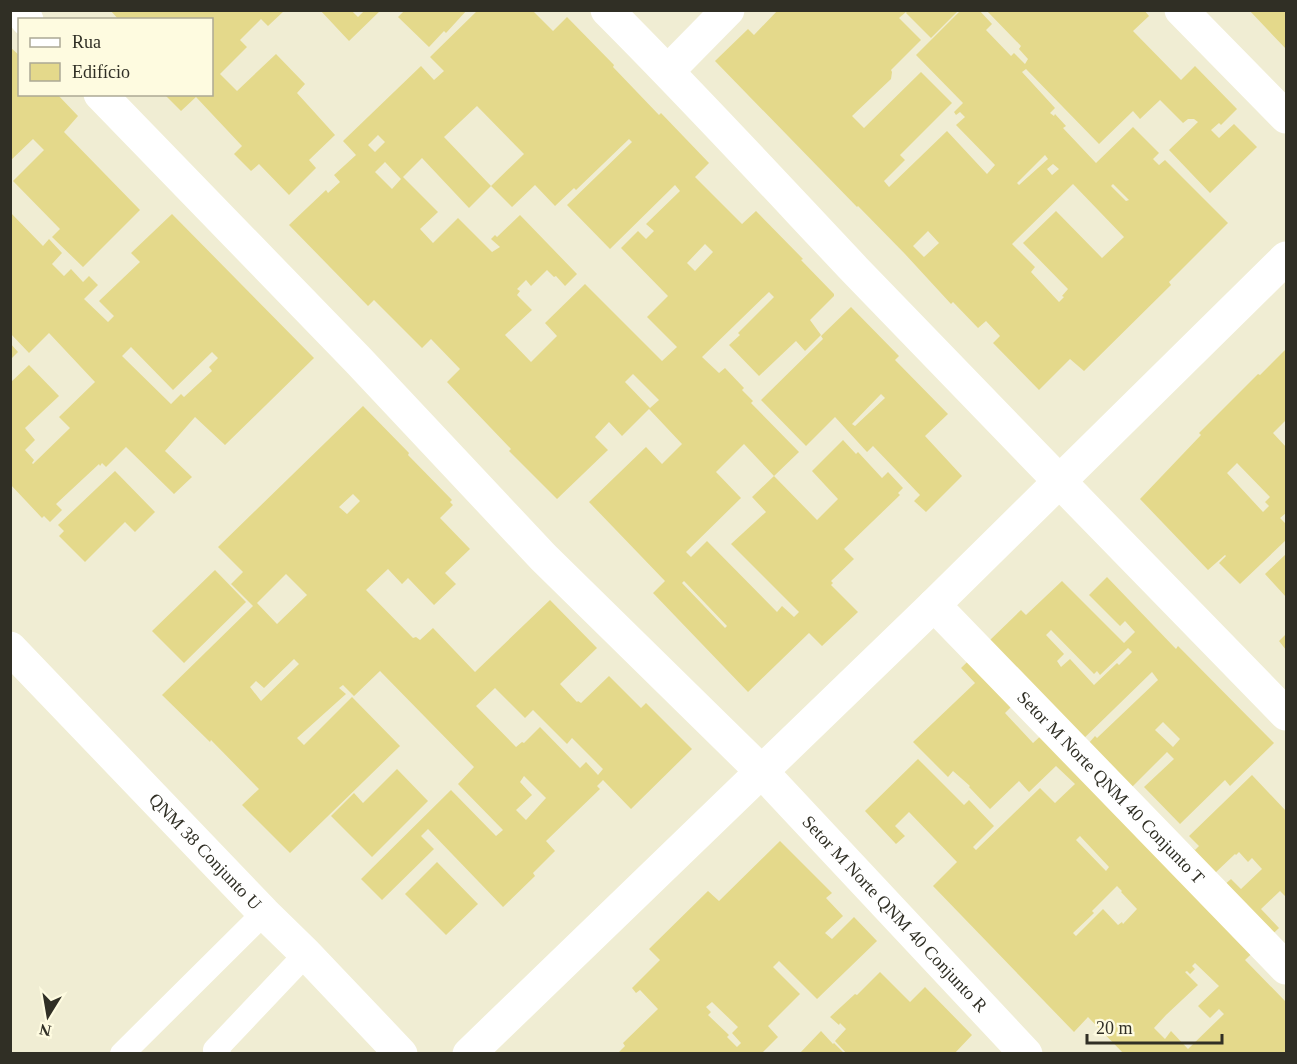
<svg xmlns="http://www.w3.org/2000/svg" width="1297" height="1064" font-family="Georgia,serif">
<style>
.building{fill:#e4d98b;fill-rule:evenodd}
.lines{fill:none;stroke-linecap:round;stroke-linejoin:round}
.service{stroke:#fff;stroke-width:24}
.pedestrian{stroke:#fff;stroke-width:33}
.minor{stroke:#fff;stroke-width:33}
.tertiary{stroke:#fff;stroke-width:33}
.labels{text-anchor:middle;stroke-width:5;stroke-linejoin:round;paint-order:stroke}
.street-label{font-size:18px;fill:#302f25;stroke:#fefbe0}
</style>
<rect width="100%" height="100%" fill="#f0edd3"/>
<!-- building -->
<path class="building" d="M 110,10 L 285,10 L 268,26 L 261,19 L 240,40 L 247,47 L 220,74 L 237,91 L 276,54 L 305,84 L 297,93 L 335,135 L 309,160 L 316,168 L 289,195 L 259,164 L 251,171 L 234,154 L 242,146 L 196,97 L 181,111 L 164,94 L 212,94 L 212,20 L 119,20 Z
M 320,10 L 351,10 L 358,17 L 365,10 L 381,10 L 349,41 Z
M 405,10 L 467,10 L 446,33 L 444,31 L 429,47 L 398,17 Z
M 478,10 L 532,10 L 553,31 L 567,17 L 614,65 L 613,67 L 659,115 L 661,113 L 709,163 L 695,177 L 742,224 L 756,211 L 803,259 L 801,260 L 834,294 L 834,296 L 810,320 L 821,335 L 805,351 L 796,341 L 759,376 L 729,345 L 740,335 L 738,333 L 774,297 L 769,292 L 702,357 L 719,373 L 725,368 L 744,388 L 742,390 L 753,401 L 751,403 L 799,452 L 774,476 L 744,444 L 716,472 L 741,498 L 686,552 L 691,557 L 707,541 L 777,612 L 782,606 L 794,617 L 799,612 L 731,544 L 766,512 L 752,497 L 774,476 L 817,520 L 838,499 L 812,471 L 843,440 L 856,454 L 858,452 L 882,478 L 888,472 L 903,488 L 898,493 L 900,495 L 844,549 L 854,559 L 831,581 L 833,583 L 831,585 L 858,612 L 822,646 L 809,633 L 748,692 L 653,593 L 665,581 L 589,502 L 646,447 L 662,464 L 682,444 L 649,409 L 622,436 L 609,422 L 595,437 L 608,450 L 557,499 L 509,451 L 511,449 L 447,382 L 460,369 L 431,339 L 422,348 L 374,300 L 368,306 L 289,225 L 326,190 L 328,193 L 340,182 L 334,175 L 356,155 L 343,141 L 421,66 L 434,80 L 444,71 L 430,57 ZM 477,106 L 524,154 L 491,186 L 512,207 L 535,185 L 555,206 L 574,188 L 576,190 L 629,139 L 632,142 L 567,205 L 610,249 L 675,185 L 680,191 L 646,224 L 654,231 L 646,239 L 638,231 L 621,248 L 668,296 L 647,317 L 677,347 L 662,361 L 585,284 L 545,323 L 557,336 L 531,362 L 505,335 L 532,310 L 517,295 L 520,291 L 517,289 L 526,280 L 531,286 L 547,270 L 554,277 L 556,276 L 565,286 L 577,274 L 520,215 L 497,237 L 495,235 L 491,239 L 500,247 L 492,252 L 458,218 L 433,243 L 420,229 L 438,212 L 403,177 L 422,158 L 469,208 L 491,186 L 444,137 ZM 378,135 L 385,142 L 375,152 L 368,145 ZM 385,162 L 401,179 L 392,189 L 375,172 ZM 705,244 L 713,252 L 695,271 L 687,263 ZM 633,374 L 659,400 L 650,408 L 625,382 ZM 684,581 L 727,626 L 725,628 L 682,583 Z
M 778,10 L 904,10 L 906,12 L 899,18 L 921,40 L 891,70 L 892,72 L 891,79 L 852,116 L 864,128 L 921,72 L 952,103 L 900,155 L 905,160 L 884,181 L 889,187 L 947,131 L 987,174 L 995,165 L 956,125 L 965,117 L 960,112 L 956,115 L 954,112 L 963,103 L 916,55 L 961,10 L 979,10 L 992,24 L 986,30 L 1011,56 L 1014,53 L 1025,64 L 1028,59 L 1019,49 L 1021,46 L 986,10 L 1144,10 L 1149,16 L 1133,31 L 1181,80 L 1195,66 L 1237,109 L 1221,125 L 1219,123 L 1211,130 L 1219,138 L 1234,124 L 1257,147 L 1210,193 L 1169,150 L 1198,122 L 1194,119 L 1188,119 L 1183,123 L 1160,100 L 1140,119 L 1133,111 L 1099,144 L 1026,69 L 1022,72 L 1055,108 L 1050,113 L 1054,116 L 1055,114 L 1066,126 L 1063,128 L 1096,163 L 1133,127 L 1159,153 L 1153,159 L 1159,165 L 1165,160 L 1228,223 L 1169,282 L 1171,285 L 1084,371 L 1070,359 L 1039,390 L 993,343 L 1000,336 L 986,321 L 978,328 L 953,302 L 951,304 L 905,254 L 858,206 L 857,207 L 715,61 L 748,29 L 754,35 ZM 1045,155 L 1048,159 L 1019,185 L 1017,183 ZM 1053,164 L 1059,169 L 1052,175 L 1047,169 ZM 1073,184 L 1124,237 L 1102,258 L 1056,211 L 1023,243 L 1068,289 L 1062,296 L 1064,297 L 1059,302 L 1031,272 L 1035,267 L 1012,244 ZM 1113,184 L 1129,200 L 1126,201 L 1111,186 ZM 928,231 L 939,243 L 924,257 L 913,246 Z
M 908,10 L 959,10 L 931,38 L 906,13 Z
M 1249,10 L 1286,10 L 1286,49 L 1267,29 Z
M 10,47 L 20,56 L 20,94 L 57,94 L 78,116 L 64,132 L 140,210 L 83,267 L 52,237 L 60,229 L 13,181 L 44,150 L 33,139 L 10,161 Z
M 10,212 L 43,246 L 49,239 L 62,253 L 52,264 L 64,276 L 71,269 L 83,282 L 89,276 L 98,285 L 84,299 L 108,322 L 114,316 L 99,301 L 140,262 L 131,253 L 172,214 L 314,358 L 225,445 L 195,417 L 165,451 L 192,477 L 174,494 L 126,447 L 106,467 L 102,463 L 100,466 L 99,464 L 56,504 L 62,510 L 50,522 L 44,516 L 42,518 L 10,484 L 10,383 L 29,365 L 59,396 L 25,428 L 35,440 L 25,450 L 34,460 L 32,463 L 33,464 L 70,428 L 59,417 L 95,382 L 49,333 L 29,353 L 10,333 ZM 131,347 L 173,390 L 212,352 L 218,358 L 209,367 L 212,371 L 184,397 L 181,394 L 171,404 L 122,356 Z
M 851,307 L 899,356 L 895,360 L 948,414 L 925,436 L 962,476 L 926,512 L 914,501 L 920,495 L 873,446 L 867,452 L 835,417 L 806,446 L 761,400 L 823,339 L 821,336 ZM 881,394 L 885,398 L 855,426 L 852,424 Z
M 10,343 L 18,352 L 10,360 Z
M 1286,349 L 1286,420 L 1273,433 L 1286,447 L 1286,513 L 1280,518 L 1286,524 L 1286,540 L 1240,584 L 1219,563 L 1226,556 L 1225,555 L 1208,570 L 1140,499 L 1201,435 L 1199,433 L 1258,374 L 1260,375 ZM 1237,463 L 1270,497 L 1265,502 L 1269,506 L 1263,512 L 1227,473 Z
M 363,406 L 409,453 L 408,455 L 452,500 L 450,502 L 453,505 L 440,518 L 470,549 L 445,573 L 456,584 L 434,605 L 408,578 L 402,584 L 388,569 L 366,590 L 413,638 L 416,637 L 420,640 L 433,628 L 475,672 L 550,600 L 597,648 L 560,684 L 577,702 L 578,701 L 581,703 L 609,676 L 641,708 L 646,703 L 692,749 L 631,809 L 603,780 L 597,786 L 600,789 L 546,841 L 555,851 L 533,873 L 535,876 L 503,907 L 428,829 L 421,836 L 434,849 L 382,900 L 361,879 L 451,790 L 496,836 L 503,830 L 458,784 L 474,767 L 380,671 L 354,696 L 343,685 L 339,688 L 346,694 L 297,738 L 304,745 L 352,697 L 400,746 L 290,853 L 242,805 L 259,789 L 211,740 L 210,742 L 162,695 L 253,606 L 231,584 L 243,572 L 218,547 ZM 353,494 L 360,501 L 347,514 L 339,507 ZM 286,574 L 307,595 L 277,624 L 257,603 ZM 294,659 L 299,664 L 261,701 L 250,687 L 256,681 L 264,688 ZM 495,688 L 525,718 L 533,710 L 567,744 L 572,738 L 603,769 L 598,775 L 586,762 L 580,768 L 540,727 L 524,743 L 522,742 L 516,747 L 476,706 ZM 524,776 L 546,798 L 526,820 L 516,810 L 532,795 L 520,782 Z
M 115,471 L 155,512 L 135,532 L 125,522 L 85,562 L 59,536 L 64,531 L 58,525 Z
M 1286,554 L 1286,597 L 1265,574 Z
M 215,570 L 246,602 L 184,663 L 152,631 Z
M 1107,577 L 1176,649 L 1178,646 L 1274,743 L 1230,786 L 1225,780 L 1180,824 L 1144,787 L 1174,759 L 1167,752 L 1127,792 L 1195,850 L 1199,846 L 1189,836 L 1252,775 L 1286,811 L 1286,897 L 1280,891 L 1261,909 L 1279,928 L 1245,960 L 1286,1002 L 1286,1054 L 1124,1054 L 1088,1017 L 1074,1032 L 933,886 L 957,862 L 909,812 L 895,826 L 905,836 L 896,844 L 865,811 L 918,759 L 964,805 L 969,800 L 994,826 L 973,847 L 976,850 L 1040,788 L 1055,803 L 1075,784 L 1056,766 L 1029,792 L 1019,781 L 990,809 L 969,787 L 970,786 L 953,771 L 948,777 L 913,742 L 975,683 L 961,668 L 1021,610 L 1026,615 L 1062,581 L 1124,643 L 1135,632 L 1125,621 L 1120,626 L 1089,595 ZM 1051,630 L 1094,674 L 1097,671 L 1100,675 L 1128,648 L 1132,652 L 1119,665 L 1117,663 L 1094,685 L 1070,659 L 1061,667 L 1057,661 L 1064,654 L 1046,635 ZM 1152,672 L 1158,680 L 1097,738 L 1095,736 L 1088,744 L 1076,746 ZM 1017,701 L 1046,731 L 1033,743 L 1005,713 ZM 1163,722 L 1180,739 L 1173,747 L 1155,730 ZM 1080,836 L 1109,867 L 1106,871 L 1076,840 ZM 1239,852 L 1248,862 L 1252,858 L 1262,869 L 1241,889 L 1231,879 L 1223,886 L 1214,874 L 1235,854 L 1236,855 ZM 1117,886 L 1122,891 L 1121,892 L 1137,909 L 1123,924 L 1122,922 L 1118,925 L 1103,909 L 1076,936 L 1073,933 L 1094,913 L 1092,911 ZM 1195,963 L 1219,986 L 1198,1006 L 1210,1018 L 1219,1009 L 1224,1014 L 1188,1049 L 1171,1031 L 1165,1039 L 1154,1028 L 1166,1015 L 1198,985 L 1185,972 L 1187,971 L 1190,974 L 1195,969 L 1192,966 Z
M 1286,634 L 1286,650 L 1279,641 Z
M 397,769 L 428,801 L 372,857 L 331,816 L 354,793 L 363,803 Z
M 780,841 L 832,893 L 826,898 L 843,916 L 825,933 L 832,939 L 854,917 L 877,941 L 817,999 L 779,961 L 773,967 L 800,994 L 768,1026 L 778,1037 L 761,1054 L 617,1054 L 625,1046 L 623,1043 L 658,1009 L 640,990 L 636,993 L 632,988 L 660,960 L 649,949 L 708,891 L 719,901 ZM 712,1002 L 738,1027 L 732,1033 L 741,1043 L 737,1047 L 727,1037 L 729,1035 L 708,1015 L 711,1012 L 706,1007 Z
M 437,862 L 478,904 L 446,935 L 405,894 Z
M 880,972 L 910,1002 L 925,987 L 972,1035 L 954,1054 L 847,1054 L 835,1041 L 846,1029 L 840,1023 L 839,1025 L 830,1017 L 855,994 L 857,995 Z
M 821,1031 L 833,1044 L 834,1043 L 845,1054 L 799,1054 Z"/>
<g class="lines">
<!-- service -->
<path class="service" d="M 122,1054 L 264,913
M 219,1054 L 215,1050 L 306,954"/>
<!-- pedestrian -->
<path class="pedestrian" d="M 668,71 L 728,10"/>
<!-- minor -->
<g class="minor">
<path d="M 19,10 L 27,20"/>
<path d="M 607,10 C 692,95 773,183 855,270 C 998,419 1142,566 1286,714"/>
<path d="M 1181,10 L 1286,117"/>
<path id="s1" d="M 100,94 L 358,360 L 543,557 L 762,772 L 1026,1054"/>
<path id="s2" d="M 934,605 L 1286,968"/>
</g>
<!-- tertiary -->
<g class="tertiary">
<path id="s3" d="M 10,648 L 264,913 L 306,954 L 401,1054"/>
<path d="M 469,1054 L 934,605 L 1286,258"/>
</g>
</g>
<g class="labels">
<!-- street labels -->
<g class="street-label">
<text dy="6" stroke="none"><textPath href="#s2" startOffset="254">Setor M Norte QNM 40 Conjunto T</textPath></text>
<text dy="6" stroke="none"><textPath href="#s3" startOffset="282">QNM 38 Conjunto U</textPath></text>
<text dy="6" stroke="none"><textPath href="#s1" startOffset="1142">Setor M Norte QNM 40 Conjunto R</textPath></text>
</g>
</g>
<!-- border -->
<rect width="1297" height="1064" fill="none" stroke="#302f25" stroke-width="24"/>
<!-- legend -->
<rect x="18" y="18" width="195" height="78" fill="#fefbe0" stroke="#aca995" stroke-width="1.5"/>
<rect x="30" y="38" width="30" height="9" fill="#ffffff" stroke="#aca995" stroke-width="1.5"/>
<text x="72" y="48" font-size="18" fill="#302f25">Rua</text>
<rect x="30" y="63" width="30" height="18" fill="#e4d98b" stroke="#aca995" stroke-width="1.5"/>
<text x="72" y="78" font-size="18" fill="#302f25">Edifício</text>
<!-- north arrow -->
<g transform="translate(48 1016) rotate(191)" stroke="#fefbe0" stroke-width="4.5" paint-order="stroke">
<path d="M0-4.5L10 22L0 15L-10 22Z" fill="#302f25"/>
<text y="-9" font-size="16" font-weight="bold" text-anchor="middle" fill="#302f25">N</text>
</g>
<!-- scale -->
<path d="M1087 1034v9h135v-9" fill="none" stroke="#302f25" stroke-width="3"/>
<text x="1096" y="1034" font-size="18" fill="#302f25" stroke="#fefbe0" stroke-width="4.5" paint-order="stroke">20 m</text>
</svg>
